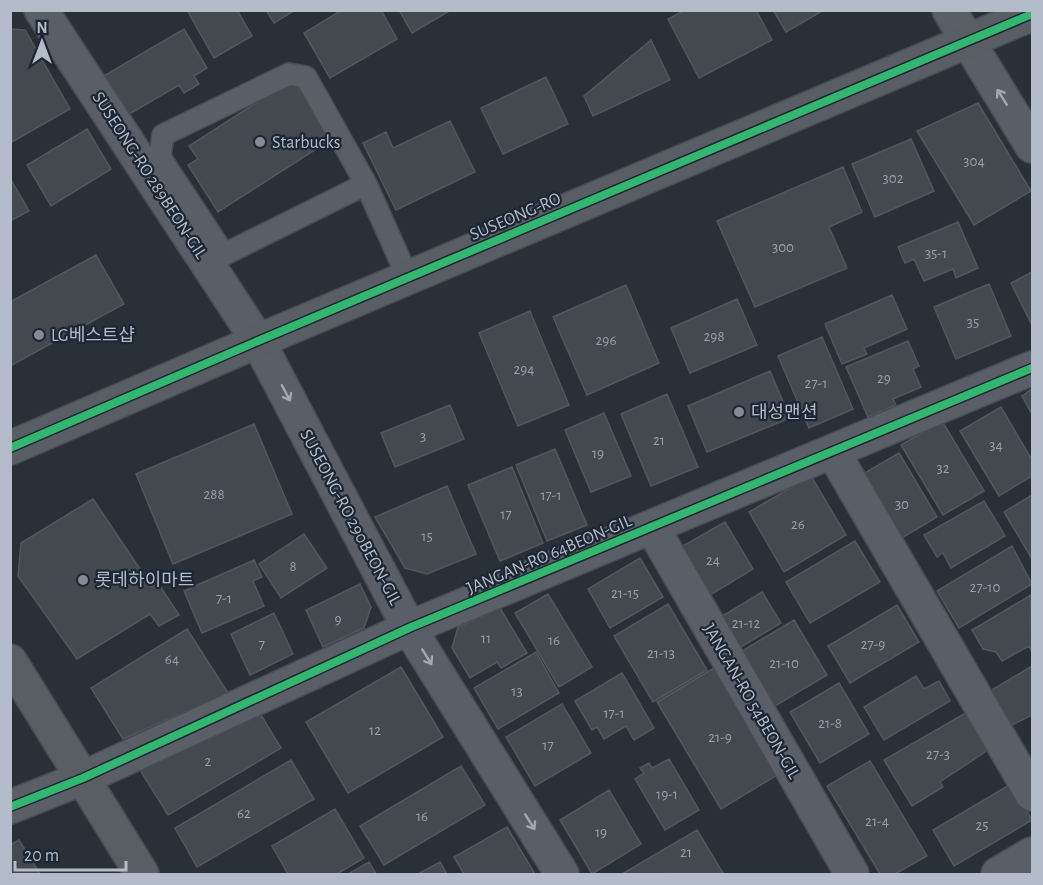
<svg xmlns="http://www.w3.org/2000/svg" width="1043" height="885" font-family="'Alegreya Sans','Noto Sans KR',sans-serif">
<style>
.building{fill:#444950;stroke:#52575f;stroke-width:1.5}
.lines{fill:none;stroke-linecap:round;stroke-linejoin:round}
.lane-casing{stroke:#484c53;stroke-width:24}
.street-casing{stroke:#484c53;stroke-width:36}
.secondary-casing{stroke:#484c53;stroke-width:36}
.lane{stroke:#5a5e66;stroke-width:21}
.street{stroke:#5a5e66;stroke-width:33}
.secondary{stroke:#595d64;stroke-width:33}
.cycleway-casing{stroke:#1d2633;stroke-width:11}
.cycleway{stroke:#33b770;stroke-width:8}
.oneway{stroke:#a2a9b5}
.poi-dot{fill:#848b96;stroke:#1d2633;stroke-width:2}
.labels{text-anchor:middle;stroke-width:4.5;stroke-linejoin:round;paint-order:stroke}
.number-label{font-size:15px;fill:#989fab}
.poi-label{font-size:18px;fill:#b4bcc9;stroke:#1d2633;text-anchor:start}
.street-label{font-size:18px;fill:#b4bcc9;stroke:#1d2633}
</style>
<rect width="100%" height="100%" fill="#2a3038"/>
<!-- building -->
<path class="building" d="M 187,10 L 237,10 L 252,36 L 214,58 Z
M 266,10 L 295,10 L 274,23 Z
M 342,10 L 381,10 L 397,39 L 330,78 L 304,33 Z
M 399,10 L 451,10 L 412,33 Z
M 685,10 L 756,10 L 772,40 L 699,78 L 668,19 Z
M 773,10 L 824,10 L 786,32 Z
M 10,29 L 25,30 L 70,109 L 12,142 Z
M 184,29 L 207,68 L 194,76 L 199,84 L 184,93 L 179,85 L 126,116 L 102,77 Z
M 651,40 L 670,80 L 593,116 L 584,96 Z
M 546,77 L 568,124 L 503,154 L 481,108 Z
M 293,79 L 332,139 L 218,212 L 188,165 L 198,159 L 189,146 Z
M 978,103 L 1031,191 L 974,225 L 917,131 Z
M 450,121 L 475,172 L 396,210 L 363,143 L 386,132 L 393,148 Z
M 87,129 L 111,169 L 51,206 L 27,165 Z
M 911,139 L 934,191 L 875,217 L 852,164 Z
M 843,167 L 862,212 L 829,227 L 847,268 L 755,307 L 717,221 Z
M 10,178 L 29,211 L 10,221 Z
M 958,222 L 978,268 L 956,278 L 953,269 L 924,281 L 914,259 L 905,263 L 898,247 Z
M 96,255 L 124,304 L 10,366 L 10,302 Z
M 1032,272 L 1032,325 L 1011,283 Z
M 989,284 L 1011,336 L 956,359 L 934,307 Z
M 626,285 L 659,363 L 587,395 L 553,317 Z
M 892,295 L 907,329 L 864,348 L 867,354 L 842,364 L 825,324 Z
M 737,299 L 757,345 L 690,373 L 671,328 Z
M 530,311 L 569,405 L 518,426 L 479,333 Z
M 822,337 L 853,409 L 809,428 L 778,356 Z
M 908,341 L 919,366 L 913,369 L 921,387 L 893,399 L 896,405 L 868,417 L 846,367 Z
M 770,371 L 790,418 L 707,452 L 688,406 Z
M 1032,389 L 1032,414 L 1022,396 Z
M 667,394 L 698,467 L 651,486 L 621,414 Z
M 450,405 L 464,439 L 395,467 L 381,433 Z
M 1001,407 L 1032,460 L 1032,476 L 999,496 L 960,431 Z
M 604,413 L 631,476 L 591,492 L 565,430 Z
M 942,421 L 984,491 L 943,515 L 901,445 Z
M 254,424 L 292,514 L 173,564 L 136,474 Z
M 555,449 L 587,525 L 547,541 L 516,465 Z
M 899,453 L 937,517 L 897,541 L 863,474 Z
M 512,467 L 543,543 L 500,561 L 468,485 Z
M 811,476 L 846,535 L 784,572 L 749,512 Z
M 447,486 L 476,554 L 427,574 L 405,568 L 375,517 Z
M 1032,495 L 1032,559 L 1004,512 Z
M 93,499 L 152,587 L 158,583 L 179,615 L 159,626 L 150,614 L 77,659 L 18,576 L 21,543 Z
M 984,501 L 1005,536 L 951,568 L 943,553 L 937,557 L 924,535 Z
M 725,522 L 753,569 L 702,600 L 674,551 Z
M 304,534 L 327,568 L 281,598 L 259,564 Z
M 855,541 L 880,582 L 810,623 L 786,582 Z
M 1012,546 L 1032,584 L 959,628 L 937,591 Z
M 640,558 L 663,597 L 610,628 L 588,589 Z
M 254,560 L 262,577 L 253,581 L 264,606 L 202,633 L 184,591 Z
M 360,584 L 371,607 L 364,628 L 323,647 L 306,610 Z
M 762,592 L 781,623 L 729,654 L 711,623 Z
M 548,594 L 592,667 L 559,687 L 515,613 Z
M 1031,595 L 1032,652 L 1029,646 L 1002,661 L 996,652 L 983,649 L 972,630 Z
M 668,604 L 707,670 L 653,702 L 614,636 Z
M 897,605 L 919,642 L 850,683 L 828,646 Z
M 500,608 L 527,653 L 501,668 L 497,662 L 470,678 L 452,648 L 458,627 Z
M 274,613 L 293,654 L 250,675 L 231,634 Z
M 794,620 L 827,675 L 775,706 L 742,651 Z
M 187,629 L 228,693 L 123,739 L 91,688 Z
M 536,652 L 559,693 L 498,729 L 474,688 Z
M 719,665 L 782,772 L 721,809 L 657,702 Z
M 1032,666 L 1032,715 L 1010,726 L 990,691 Z
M 401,667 L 443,737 L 348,793 L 306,722 Z
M 622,673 L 654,728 L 634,740 L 626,726 L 604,739 L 597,727 L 592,730 L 575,701 Z
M 916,676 L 924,689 L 939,681 L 950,701 L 884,740 L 864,707 Z
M 839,683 L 869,734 L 820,763 L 790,712 Z
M 562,704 L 591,753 L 535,786 L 506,737 Z
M 969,711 L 991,748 L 940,782 L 943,787 L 912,806 L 884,760 Z
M 261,715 L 281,748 L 168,815 L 140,770 L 170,752 Z
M 669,759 L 699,810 L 665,830 L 635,779 L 644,773 L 640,768 L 649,763 L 652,768 Z
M 291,760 L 314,799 L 197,867 L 175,828 Z
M 870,761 L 927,856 L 895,874 L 880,874 L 827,786 Z
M 461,766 L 485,805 L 384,865 L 360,826 Z
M 1011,784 L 1032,820 L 954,866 L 933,830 Z
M 609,790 L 641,844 L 592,874 L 560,820 Z
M 335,809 L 364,858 L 337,874 L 288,874 L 272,846 Z
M 507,827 L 535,874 L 464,874 L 454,857 Z
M 697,830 L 723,873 L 622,874 Z
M 19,840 L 40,874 L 10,874 L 10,845 Z
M 369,862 L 376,874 L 348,874 Z
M 440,862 L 447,874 L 418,874 Z"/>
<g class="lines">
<defs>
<path id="lane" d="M 223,253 L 160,157 L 163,135 L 289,74 L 306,77 L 366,184 L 408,278
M 213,260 L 366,184"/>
<path id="street" d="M 41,10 L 258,341 L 409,628 L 562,874
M 949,10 L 1032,146
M 833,452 L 1032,794
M 652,527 L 852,874
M 10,807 L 83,778 L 409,628 L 1032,368
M 998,874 L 1032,854"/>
<path id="secondary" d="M 10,448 L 258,341 L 1032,14
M 10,661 L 142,874"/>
</defs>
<!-- lane casing -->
<use href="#lane" class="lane-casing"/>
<!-- street casing -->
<use href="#street" class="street-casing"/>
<!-- secondary casing -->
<use href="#secondary" class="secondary-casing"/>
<!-- lane -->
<use href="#lane" class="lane"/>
<!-- street -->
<use href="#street" class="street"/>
<!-- secondary -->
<use href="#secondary" class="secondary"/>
<defs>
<path id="cycleway" d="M 10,448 L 258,341 L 1032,14
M 10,807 L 83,778 L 409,628 L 1032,368"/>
</defs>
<!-- cycleway casing -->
<use href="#cycleway" class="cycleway-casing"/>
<!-- cycleway -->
<use href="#cycleway" class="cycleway"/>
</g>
<!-- one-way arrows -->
<defs><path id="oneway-shaft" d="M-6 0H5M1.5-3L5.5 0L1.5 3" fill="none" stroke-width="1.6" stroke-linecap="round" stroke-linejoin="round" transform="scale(1.5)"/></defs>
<g class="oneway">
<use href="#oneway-shaft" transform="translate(1002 97) rotate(-122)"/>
<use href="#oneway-shaft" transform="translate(286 393) rotate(62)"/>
<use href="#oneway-shaft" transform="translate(427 657) rotate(58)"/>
<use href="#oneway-shaft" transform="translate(530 822) rotate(58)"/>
</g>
<!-- markers -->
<g class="poi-dot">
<circle cx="260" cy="142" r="6"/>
<circle cx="39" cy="335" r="6"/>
<circle cx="739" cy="412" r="6"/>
<circle cx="83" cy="580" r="6"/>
</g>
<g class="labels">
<!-- number labels -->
<g class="number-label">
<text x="974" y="166">304</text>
<text x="893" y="183">302</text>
<text x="783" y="252">300</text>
<text x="936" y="258">35-1</text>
<text x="973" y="327">35</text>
<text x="714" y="341">298</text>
<text x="606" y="345">296</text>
<text x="524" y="374">294</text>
<text x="884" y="383">29</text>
<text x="816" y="388">27-1</text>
<text x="423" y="441">3</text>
<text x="659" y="445">21</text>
<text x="996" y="450">34</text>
<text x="598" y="458">19</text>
<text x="943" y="473">32</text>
<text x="214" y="499">288</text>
<text x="551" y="500">17-1</text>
<text x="902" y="509">30</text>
<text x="506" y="519">17</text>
<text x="798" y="529">26</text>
<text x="427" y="541">15</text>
<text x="713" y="565">24</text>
<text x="293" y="571">8</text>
<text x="985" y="592">27-10</text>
<text x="625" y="598">21-15</text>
<text x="224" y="603">7-1</text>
<text x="338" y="624">9</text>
<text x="746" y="628">21-12</text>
<text x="486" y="643">11</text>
<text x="554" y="645">16</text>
<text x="262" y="649">7</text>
<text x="873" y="649">27-9</text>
<text x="661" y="658">21-13</text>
<text x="172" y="664">64</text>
<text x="784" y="668">21-10</text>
<text x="517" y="696">13</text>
<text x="614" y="718">17-1</text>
<text x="830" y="728">21-8</text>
<text x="375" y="735">12</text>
<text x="720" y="742">21-9</text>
<text x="548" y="750">17</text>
<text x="938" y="759">27-3</text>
<text x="208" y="766">2</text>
<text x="667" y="799">19-1</text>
<text x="244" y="818">62</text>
<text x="422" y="821">16</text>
<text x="877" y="826">21-4</text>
<text x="982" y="830">25</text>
<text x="601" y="837">19</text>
<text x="686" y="857">21</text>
</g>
<!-- poi labels -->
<g class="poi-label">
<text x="272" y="148">Starbucks</text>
<text x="51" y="341">LG베스트샵</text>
<text x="751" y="418">대성맨션</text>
<text x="95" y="586">롯데하이마트</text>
</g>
<!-- street labels -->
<g class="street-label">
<text transform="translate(150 175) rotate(57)" y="6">SUSEONG-RO 289BEON-GIL</text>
<text transform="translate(515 216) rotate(-23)" y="6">SUSEONG-RO</text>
<text transform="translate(351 517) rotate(62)" y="6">SUSEONG-RO 290BEON-GIL</text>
<text transform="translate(549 554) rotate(-23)" y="6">JANGAN-RO 64BEON-GIL</text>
<text transform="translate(752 701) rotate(60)" y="6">JANGAN-RO 54BEON-GIL</text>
</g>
</g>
<!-- border -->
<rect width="1043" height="885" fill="none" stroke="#b4bcc9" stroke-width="24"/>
<!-- north arrow -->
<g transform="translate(42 42)" stroke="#1d2633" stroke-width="4.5" paint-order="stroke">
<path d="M0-4.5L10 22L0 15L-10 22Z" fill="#b4bcc9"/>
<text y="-9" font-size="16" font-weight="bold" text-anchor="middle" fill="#b4bcc9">N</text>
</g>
<!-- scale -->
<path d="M15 861v9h111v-9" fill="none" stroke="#b4bcc9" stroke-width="3"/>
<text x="24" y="861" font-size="18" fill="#b4bcc9" stroke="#1d2633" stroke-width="4.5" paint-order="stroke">20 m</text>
</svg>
